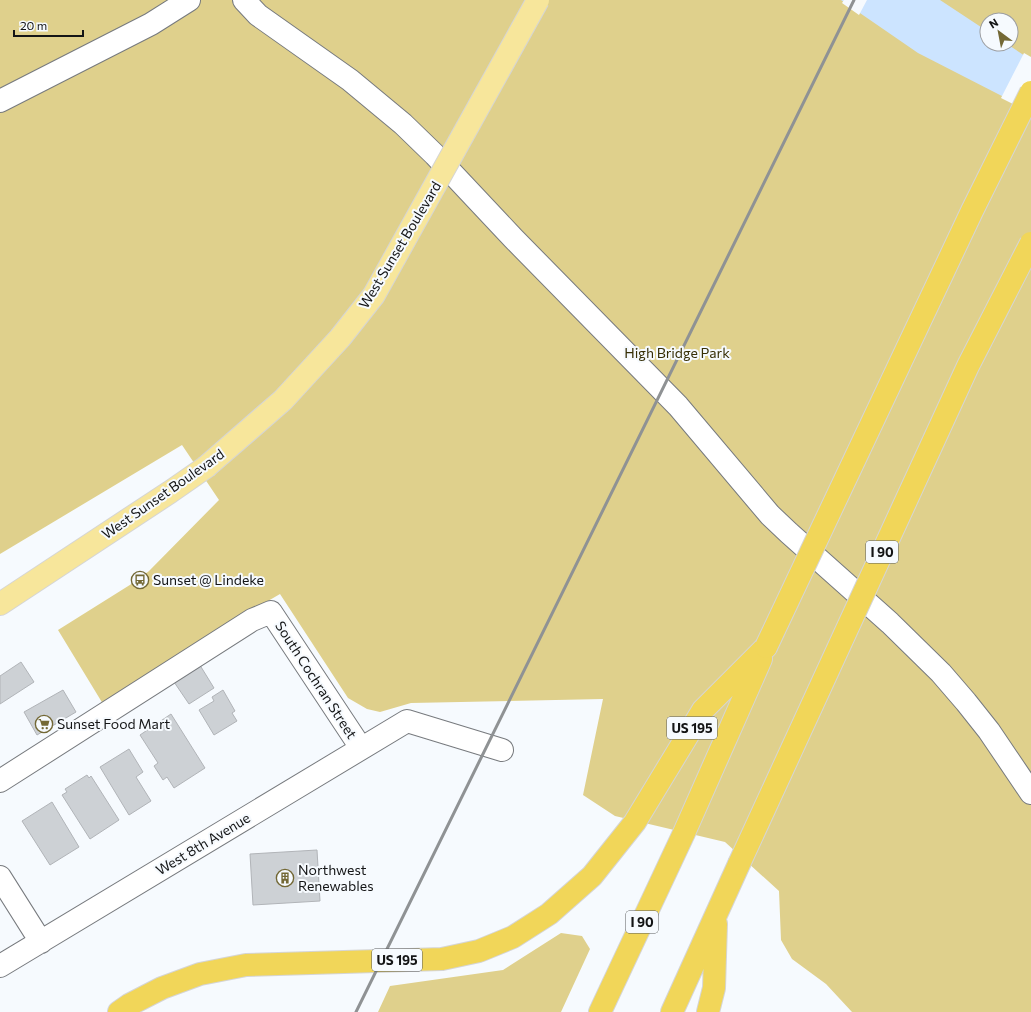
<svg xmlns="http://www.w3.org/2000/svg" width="1031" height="1012" font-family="Commissioner,sans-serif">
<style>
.green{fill:#dfd08c;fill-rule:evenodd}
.water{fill:#cce4ff}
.pier{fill:#f6fafe}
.building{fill:#cdd1d5;stroke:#b1b4b8}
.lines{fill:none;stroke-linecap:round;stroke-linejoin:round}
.minor-casing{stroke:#777a7e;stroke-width:24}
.major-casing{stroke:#d5d5d5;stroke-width:24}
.highway-casing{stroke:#d5d5d5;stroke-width:24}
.minor{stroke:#fff;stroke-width:22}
.major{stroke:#f7e69b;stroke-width:22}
.highway{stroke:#f1d659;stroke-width:22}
.rail{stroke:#8f9294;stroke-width:3}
.major-bridge-casing{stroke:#d5d5d5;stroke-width:24;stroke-linecap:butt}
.highway-bridge-casing{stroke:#d5d5d5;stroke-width:24;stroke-linecap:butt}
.major-bridge{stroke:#f7e69b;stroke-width:22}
.highway-bridge{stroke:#f1d659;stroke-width:22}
.labels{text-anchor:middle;stroke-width:4;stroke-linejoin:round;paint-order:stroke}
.shield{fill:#f6fafe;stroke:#585a5c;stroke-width:1}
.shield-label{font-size:13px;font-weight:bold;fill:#141516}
.street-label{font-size:14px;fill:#141516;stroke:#f6fafe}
.park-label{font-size:14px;fill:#372f06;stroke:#f6fafe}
.poi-label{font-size:14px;fill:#141516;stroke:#f6fafe;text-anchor:start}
</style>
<rect width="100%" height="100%" fill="#f6fafe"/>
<!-- green -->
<path class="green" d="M 0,0 L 1031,0 L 1031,1012 L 852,1012 L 826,984 L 792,959 L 781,940 L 779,891 L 725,842 L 615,816 L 583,795 L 603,699 L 411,703 L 380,712 L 367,709 L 348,698 L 280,594 L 256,608 L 103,704 L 58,630 L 133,583 L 149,571 L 219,500 L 182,445 L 0,554 ZM 987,20 L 1011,20 L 1011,44 L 987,44 Z
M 561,933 L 582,936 L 590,949 L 561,1012 L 378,1012 L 390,986 L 503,970 Z"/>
<!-- water -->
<path class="water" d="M 841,0 L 940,0 L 987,31 L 987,44 L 1007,44 L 1031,60 L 1031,111 L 918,53 Z"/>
<!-- pier -->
<path class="pier" d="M 844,0 L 867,0 L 859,15 L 842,3 Z
M 1024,53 L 1031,57 L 1031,113 L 1001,98 Z"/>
<!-- building -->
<path class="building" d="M 21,662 L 34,682 L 0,704 L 0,676 Z
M 198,662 L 214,688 L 189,704 L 172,679 Z
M 63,690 L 76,712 L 37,735 L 24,712 Z
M 223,690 L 235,711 L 232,713 L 237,721 L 214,735 L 199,710 L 214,701 L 212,697 Z
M 171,714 L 205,768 L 174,788 L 167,777 L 163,780 L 154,766 L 158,763 L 140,735 Z
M 129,749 L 143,772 L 136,777 L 151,801 L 129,815 L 100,767 Z
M 87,775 L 89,778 L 91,776 L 119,820 L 90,839 L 62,795 L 67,792 L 65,789 Z
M 52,802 L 79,847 L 50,865 L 22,821 Z
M 317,850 L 320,901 L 253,905 L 250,854 Z"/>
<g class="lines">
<defs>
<path id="minor" d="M 244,0 L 258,15 L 350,80 L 403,124 L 435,155 L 513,238 L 678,406 L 770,515 L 789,533 L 890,623 L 941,673 L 966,702 L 989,731 L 1031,793
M 0,101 L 151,24 L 189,0
M 0,781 L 252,620 L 271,612 L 361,748
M 0,877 L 41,942
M 0,966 L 407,721 L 502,750"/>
<path id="major" d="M 0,604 L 170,492 L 206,467"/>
<path id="highway" d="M 119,1012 L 129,1005 L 162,988 L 200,974 L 246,965 L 442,959 L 479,951 L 513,937 L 549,914 L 592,876 L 635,822 L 703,710 L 766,647
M 600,1012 L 684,833 L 761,659
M 672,1012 L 739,864
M 708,1012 L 714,988 L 716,924"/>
</defs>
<!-- minor casing -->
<use href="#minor" class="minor-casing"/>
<!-- major casing -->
<use href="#major" class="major-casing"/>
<!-- highway casing -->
<use href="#highway" class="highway-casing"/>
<!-- minor -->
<use href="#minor" class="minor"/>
<!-- major -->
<use href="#major" class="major"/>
<!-- highway -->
<use href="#highway" class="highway"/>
<!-- rail -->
<path class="rail" d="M 356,1012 L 854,0"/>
<defs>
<path id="major-bridge" d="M 206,467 L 283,400 L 340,338 L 374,295 L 538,0"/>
<path id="highway-bridge" d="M 766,647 L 972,211 L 1031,92
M 739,864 L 968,366 L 1031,243"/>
</defs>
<!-- major-bridge casing -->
<use href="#major-bridge" class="major-bridge-casing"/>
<!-- highway-bridge casing -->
<use href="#highway-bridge" class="highway-bridge-casing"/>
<!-- major-bridge -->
<use href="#major-bridge" class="major-bridge"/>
<!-- highway-bridge -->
<use href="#highway-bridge" class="highway-bridge"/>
</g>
<!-- icons -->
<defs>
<symbol id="bus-ring" viewBox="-11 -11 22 22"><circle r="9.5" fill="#f6fafe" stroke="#736835" stroke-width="1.5"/><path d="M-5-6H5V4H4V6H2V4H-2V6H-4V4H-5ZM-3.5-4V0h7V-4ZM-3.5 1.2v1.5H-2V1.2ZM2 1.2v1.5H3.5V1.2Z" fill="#736835"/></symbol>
<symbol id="supermarket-ring" viewBox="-11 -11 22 22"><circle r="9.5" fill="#f6fafe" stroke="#736835" stroke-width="1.5"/><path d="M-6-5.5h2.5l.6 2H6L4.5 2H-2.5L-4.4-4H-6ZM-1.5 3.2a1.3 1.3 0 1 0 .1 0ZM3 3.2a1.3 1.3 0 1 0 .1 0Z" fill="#736835"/></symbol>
<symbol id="building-ring" viewBox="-11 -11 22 22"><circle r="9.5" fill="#f6fafe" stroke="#736835" stroke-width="1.5"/><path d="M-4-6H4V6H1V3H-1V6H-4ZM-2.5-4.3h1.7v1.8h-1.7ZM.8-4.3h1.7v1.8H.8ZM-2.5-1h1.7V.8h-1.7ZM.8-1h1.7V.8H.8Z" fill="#736835"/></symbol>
</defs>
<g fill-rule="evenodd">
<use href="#bus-ring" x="130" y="570" width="20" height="20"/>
<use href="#supermarket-ring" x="34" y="714" width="20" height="20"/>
<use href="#building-ring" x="275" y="868" width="20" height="20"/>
</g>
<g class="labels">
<!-- shield labels -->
<g class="shield">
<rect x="866" y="541" width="32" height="22" rx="3"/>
<rect x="667" y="717" width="50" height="22" rx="3"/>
<rect x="626" y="911" width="32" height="22" rx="3"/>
<rect x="372" y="949" width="50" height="22" rx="3"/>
</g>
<g class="shield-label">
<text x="882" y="557">I 90</text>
<text x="692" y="733">US 195</text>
<text x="642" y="927">I 90</text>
<text x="397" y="965">US 195</text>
</g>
<!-- street labels -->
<g class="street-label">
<text transform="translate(400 245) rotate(-59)" y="5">West Sunset Boulevard</text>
<text transform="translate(163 494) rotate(-35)" y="5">West Sunset Boulevard</text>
<text transform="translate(316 680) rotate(57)" y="5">South Cochran Street</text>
<text transform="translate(203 844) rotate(-31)" y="5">West 8th Avenue</text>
</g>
<!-- park labels -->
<g class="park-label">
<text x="677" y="358">High Bridge Park</text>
</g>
<!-- poi labels -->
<g class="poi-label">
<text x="153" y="585">Sunset @ Lindeke</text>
<text x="57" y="729">Sunset Food Mart</text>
<text x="298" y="875">Northwest<tspan x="298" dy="16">Renewables</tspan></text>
</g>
</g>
<!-- north arrow -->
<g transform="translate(999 32) rotate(328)"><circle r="19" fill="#f6fafe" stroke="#9c9ea1"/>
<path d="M0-3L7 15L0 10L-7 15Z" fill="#736835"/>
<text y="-6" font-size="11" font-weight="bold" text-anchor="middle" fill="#141516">N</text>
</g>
<!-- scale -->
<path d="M14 30v6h69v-6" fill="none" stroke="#141516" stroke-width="2"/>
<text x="20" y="30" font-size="12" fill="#141516" stroke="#f6fafe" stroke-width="3" paint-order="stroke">20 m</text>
</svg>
